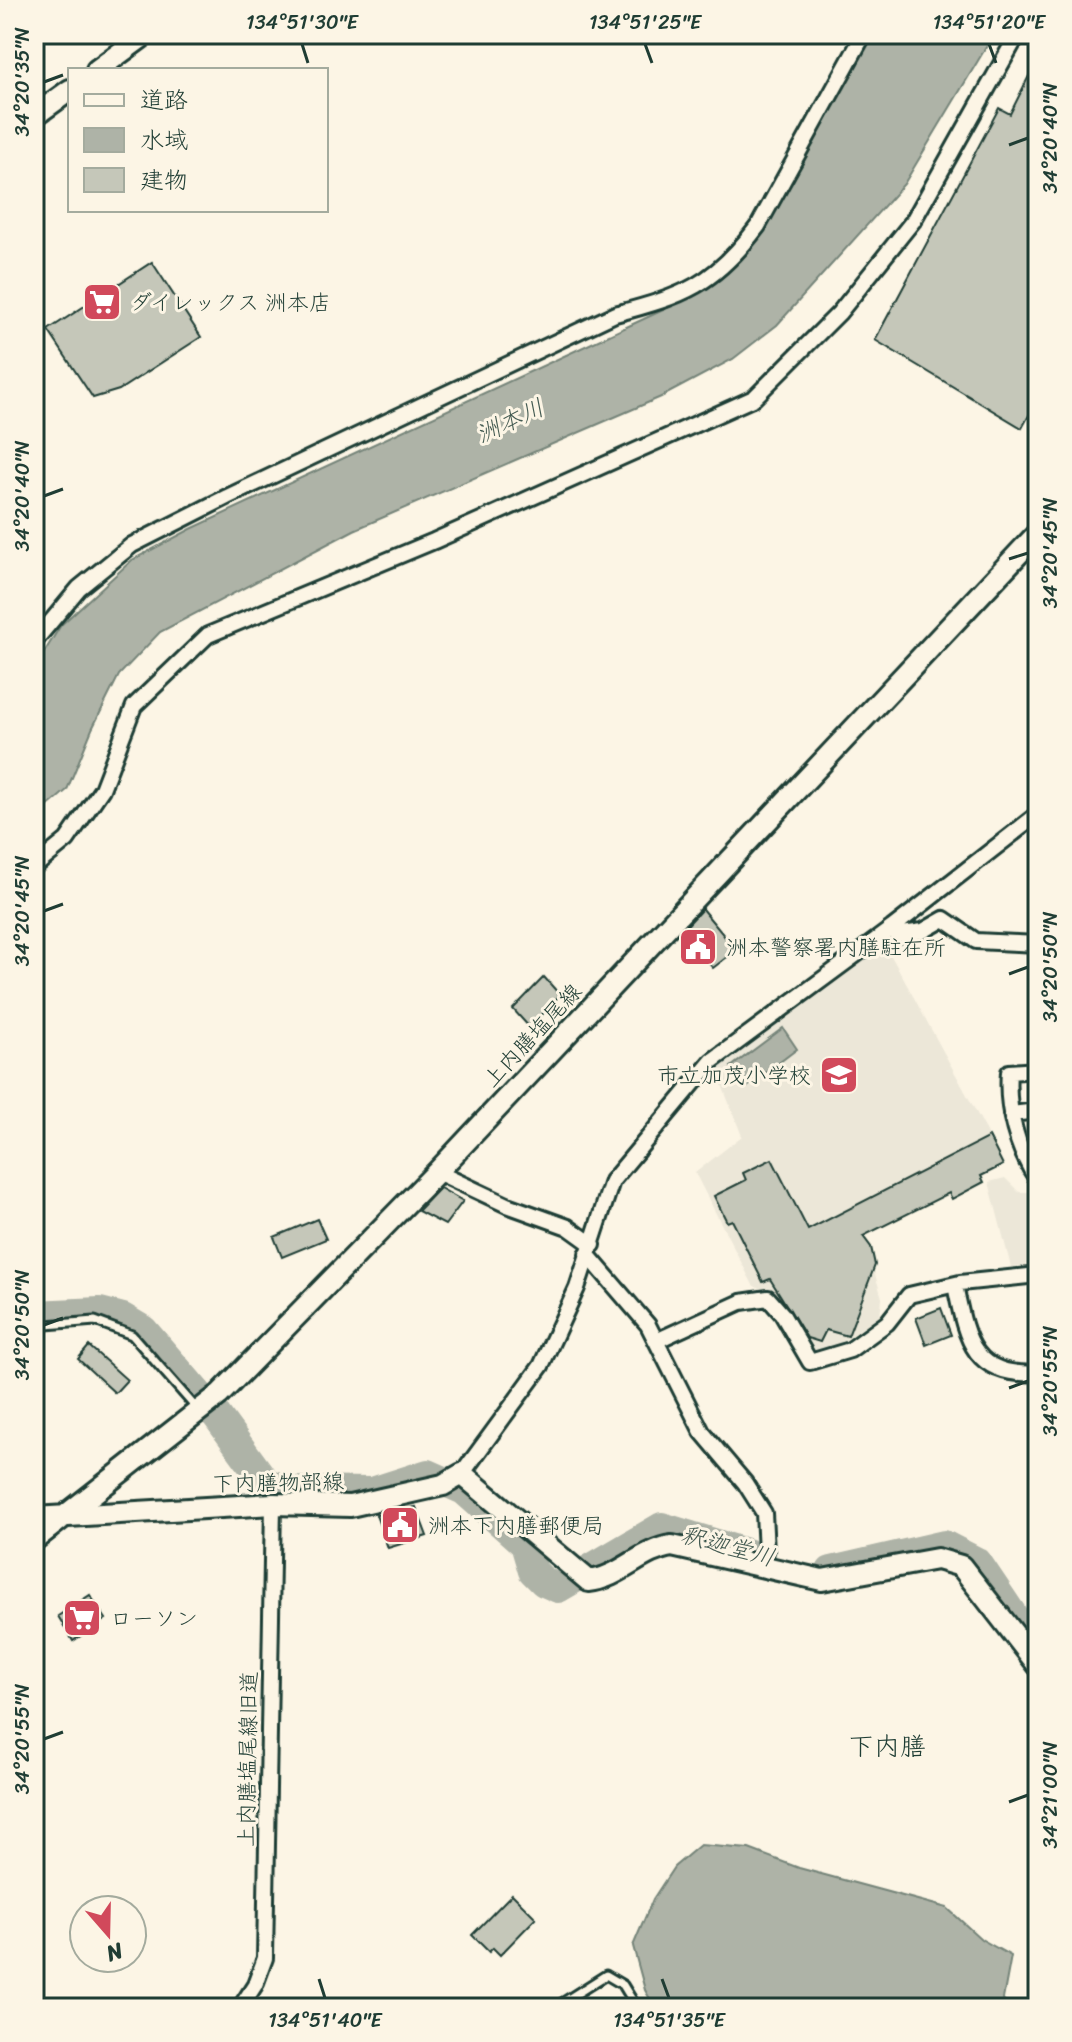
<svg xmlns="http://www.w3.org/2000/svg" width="1072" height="2042" font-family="Sriracha,'Klee One',sans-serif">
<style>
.built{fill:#ece7d8}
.water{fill:#aeb3a7;stroke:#758479;stroke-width:2}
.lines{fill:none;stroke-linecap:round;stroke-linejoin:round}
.river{stroke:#aeb3a7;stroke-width:30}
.building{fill:#c5c7b9;stroke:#1f3d34;stroke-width:2}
.service-casing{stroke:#1f3d34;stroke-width:13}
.minor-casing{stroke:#1f3d34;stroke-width:20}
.secondary-casing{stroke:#1f3d34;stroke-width:26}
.service{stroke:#fcf5e5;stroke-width:7}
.minor{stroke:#fcf5e5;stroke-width:14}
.secondary{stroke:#fcf5e5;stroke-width:20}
.ticks{fill:none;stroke:#1f3d34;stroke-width:3}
.labels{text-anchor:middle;stroke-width:6;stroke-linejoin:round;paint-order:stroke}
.poi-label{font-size:22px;fill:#1f3d34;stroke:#fcf5e5;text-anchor:start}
.street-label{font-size:22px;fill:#1f3d34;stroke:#fcf5e5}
.water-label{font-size:24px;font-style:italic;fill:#435a51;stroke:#fcf5e5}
.quarter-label{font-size:26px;fill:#1f3d34;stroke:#fcf5e5}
.neatline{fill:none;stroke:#1f3d34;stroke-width:3}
.ticks-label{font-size:20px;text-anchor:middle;fill:#1f3d34}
</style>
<rect width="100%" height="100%" fill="#fcf5e5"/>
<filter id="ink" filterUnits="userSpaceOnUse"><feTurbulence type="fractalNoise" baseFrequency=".0125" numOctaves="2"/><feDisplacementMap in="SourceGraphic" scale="16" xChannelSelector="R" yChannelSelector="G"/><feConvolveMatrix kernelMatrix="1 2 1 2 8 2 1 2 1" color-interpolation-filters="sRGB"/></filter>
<g filter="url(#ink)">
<!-- built -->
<path class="built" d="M 883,941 L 1004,1163 L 864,1237 L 882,1298 L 880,1316 L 830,1350 L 816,1352 L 798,1339 L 774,1298 L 753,1285 L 695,1173 L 742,1136 L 716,1070 Z
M 1005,1178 L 1019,1192 L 1038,1192 L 1038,1264 L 1011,1267 L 989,1182 Z"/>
<!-- water -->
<path class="water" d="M 871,34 L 994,34 L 904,184 L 777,325 L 733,359 L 661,397 L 354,530 L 160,632 L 119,675 L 92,729 L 67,790 L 34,818 L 34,670 L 37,664 L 61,625 L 132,560 L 191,529 L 676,304 L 717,279 Z
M 783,1028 L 797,1049 L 747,1087 L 731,1067 Z
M 700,1845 L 749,1849 L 799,1868 L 947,1908 L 981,1939 L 1011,1956 L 1003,1999 L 1008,2008 L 655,2008 L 645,1990 L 633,1946 L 653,1899 L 674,1867 Z"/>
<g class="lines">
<!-- river -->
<path class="river" d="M 34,1315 L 100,1312 L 123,1318 L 143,1330 L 217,1416 L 266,1483 L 292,1491 L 372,1492 L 428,1474 L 464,1490 L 525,1544 L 533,1571 L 544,1582 L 558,1588 L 662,1527 L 749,1554
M 831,1571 L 944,1545 L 977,1562 L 1028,1638 L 1038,1646"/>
</g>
<!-- building -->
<path class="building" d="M 1038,58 L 1038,399 L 1022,428 L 875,340 L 999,108 L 1010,114 Z
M 152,262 L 201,337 L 119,390 L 93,398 L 48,330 Z
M 702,909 L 736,950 L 713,968 L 680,933 Z
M 544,977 L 560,995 L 530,1028 L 513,1009 Z
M 989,1137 L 1003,1165 L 981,1176 L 984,1182 L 952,1199 L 949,1193 L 863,1236 L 871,1247 L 875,1265 L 848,1336 L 826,1330 L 820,1342 L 807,1338 L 770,1279 L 763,1282 L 732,1220 L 727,1222 L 714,1196 L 746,1180 L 743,1173 L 772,1159 L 808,1230 Z
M 440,1188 L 463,1201 L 445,1225 L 418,1211 Z
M 317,1219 L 326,1239 L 282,1257 L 274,1237 Z
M 941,1308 L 951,1335 L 926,1345 L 916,1318 Z
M 89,1346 L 127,1380 L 115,1393 L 78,1359 Z
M 416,1507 L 427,1536 L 388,1548 L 376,1515 Z
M 90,1595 L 106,1619 L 73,1641 L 58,1616 Z
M 512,1894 L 536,1918 L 500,1955 L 493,1948 L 489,1952 L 472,1935 Z"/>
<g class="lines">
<defs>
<path id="service" d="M 34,1326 L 95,1321 L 132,1335 L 197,1409
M 554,2008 L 606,1975 L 623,1985 L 637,2008"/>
<path id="minor" d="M 34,642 L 79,588 L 132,545 L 227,497 L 615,314 C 684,296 714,285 758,226 L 864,34
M 34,867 L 67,840 L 102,789 L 134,706 L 208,635 L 434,541 L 754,398 L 839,313 L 913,221 L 1018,34
M 892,928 L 896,935 L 923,931 L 944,919 L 976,941 L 1038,944
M 1038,1070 L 1009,1072 C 1006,1109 1017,1150 1038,1181
M 1011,1114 L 1038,1111
M 437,1172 L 507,1205 L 568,1227 L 593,1245
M 587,1254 L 648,1325 L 702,1432 L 745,1483 L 764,1513 L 766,1551 L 763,1567
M 955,1285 C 966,1338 972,1378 1038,1373
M 656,1341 L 741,1302 L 768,1298 L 782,1314 L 810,1362 L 850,1350 L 887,1323 L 909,1295 L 960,1283 L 1038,1275
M 462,1474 L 541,1366 L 577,1288 L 612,1181 L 712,1061 L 892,928 L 1038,814
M 240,2008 L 255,1985 L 265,1958 L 273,1504"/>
<path id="secondary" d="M 97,70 L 146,34
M 34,116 L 70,90
M 34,1518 L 273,1504 L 350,1506 L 443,1485 L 462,1474 L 589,1581 C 620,1578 641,1550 672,1546 L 822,1580 L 937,1559 L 961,1566 L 1038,1665
M 34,1540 L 219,1395 L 437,1172 L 1038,533"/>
</defs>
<!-- service casing -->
<use href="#service" class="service-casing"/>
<!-- minor casing -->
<use href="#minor" class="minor-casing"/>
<!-- secondary casing -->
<use href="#secondary" class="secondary-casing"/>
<!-- service -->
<use href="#service" class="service"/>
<!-- minor -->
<use href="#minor" class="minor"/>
<!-- secondary -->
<use href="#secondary" class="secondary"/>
</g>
</g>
<!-- ticks -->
<path class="ticks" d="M 302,44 L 308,63M 645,44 L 652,63M 989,44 L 996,63M 44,82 L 63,75M 1009,145 L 1028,138M 44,496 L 63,489M 1009,559 L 1028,553M 44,911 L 63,904M 1009,974 L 1028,967M 44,1325 L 63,1318M 1009,1388 L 1028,1381M 44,1739 L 63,1732M 1009,1802 L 1028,1795M 319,1979 L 325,1998M 662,1979 L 669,1998"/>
<!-- icons -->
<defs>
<symbol id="supermarket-square" viewBox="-11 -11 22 22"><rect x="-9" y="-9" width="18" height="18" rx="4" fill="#d1495b" stroke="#fcf5e5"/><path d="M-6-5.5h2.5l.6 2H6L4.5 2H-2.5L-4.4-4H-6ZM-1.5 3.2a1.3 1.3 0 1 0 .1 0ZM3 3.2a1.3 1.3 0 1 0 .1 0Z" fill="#fff"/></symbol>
<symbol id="civic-square" viewBox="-11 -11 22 22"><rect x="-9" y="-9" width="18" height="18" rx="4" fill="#d1495b" stroke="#fcf5e5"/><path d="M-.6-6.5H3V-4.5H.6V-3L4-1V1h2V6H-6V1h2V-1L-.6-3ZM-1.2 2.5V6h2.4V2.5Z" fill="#fff"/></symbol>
<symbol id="school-square" viewBox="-11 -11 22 22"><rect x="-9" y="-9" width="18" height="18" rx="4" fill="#d1495b" stroke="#fcf5e5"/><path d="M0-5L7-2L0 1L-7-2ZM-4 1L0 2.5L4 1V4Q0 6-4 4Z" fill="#fff"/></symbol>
</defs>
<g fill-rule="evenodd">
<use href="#supermarket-square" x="80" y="280" width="44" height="44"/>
<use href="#civic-square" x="676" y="925" width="44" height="44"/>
<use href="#school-square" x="817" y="1053" width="44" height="44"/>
<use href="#civic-square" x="378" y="1503" width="44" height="44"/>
<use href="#supermarket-square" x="60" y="1596" width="44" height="44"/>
</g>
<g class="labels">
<!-- poi labels -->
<g class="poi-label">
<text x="130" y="310">ダイレックス 洲本店</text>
<text x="726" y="955">洲本警察署内膳駐在所</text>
<text x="811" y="1083" text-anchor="end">市立加茂小学校</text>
<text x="428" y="1533">洲本下内膳郵便局</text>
<text x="110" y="1626">ローソン</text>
</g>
<!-- street labels -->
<g class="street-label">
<text transform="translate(532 1035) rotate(-47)" y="8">上内膳塩尾線</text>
<text transform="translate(278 1482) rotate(-1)" y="8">下内膳物部線</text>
<text transform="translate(247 1759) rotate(-89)" y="8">上内膳塩尾線旧道</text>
</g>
<!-- water labels -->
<g class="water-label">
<text transform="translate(510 421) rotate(-25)" y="8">洲本川</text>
<text transform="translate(728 1546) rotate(15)" y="8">釈迦堂川</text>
</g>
<!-- quarter labels -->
<g class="quarter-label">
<text x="887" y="1755">下内膳</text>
</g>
</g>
<!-- margin -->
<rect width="1072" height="2042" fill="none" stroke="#fcf5e5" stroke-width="88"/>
<!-- legend -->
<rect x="68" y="68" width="260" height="144" fill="#fcf5e5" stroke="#a4ab9e" stroke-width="2"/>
<rect x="84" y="94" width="40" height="12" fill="#fcf5e5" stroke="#a4ab9e" stroke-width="2"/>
<text x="140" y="108" font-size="24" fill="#1f3d34">道路</text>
<rect x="84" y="128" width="40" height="24" fill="#aeb3a7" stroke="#a4ab9e" stroke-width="2"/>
<text x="140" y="148" font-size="24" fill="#1f3d34">水域</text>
<rect x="84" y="168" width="40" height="24" fill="#c5c7b9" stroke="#a4ab9e" stroke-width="2"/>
<text x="140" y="188" font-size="24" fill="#1f3d34">建物</text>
<!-- north arrow -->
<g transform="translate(108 1934) rotate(160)"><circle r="38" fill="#fcf5e5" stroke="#a4ab9e" stroke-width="2"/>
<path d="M0-6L14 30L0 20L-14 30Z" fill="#d1495b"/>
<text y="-12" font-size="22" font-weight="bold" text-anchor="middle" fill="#1f3d34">N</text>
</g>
<rect x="44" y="44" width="984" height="1954" class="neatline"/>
<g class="ticks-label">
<text x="302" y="29">134°51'30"E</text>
<text x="645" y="29">134°51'25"E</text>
<text x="989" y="29">134°51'20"E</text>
<text transform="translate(22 82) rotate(-90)" y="7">34°20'35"N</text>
<text transform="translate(1050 138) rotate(-90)" y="7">34°20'40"N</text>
<text transform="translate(22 496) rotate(-90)" y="7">34°20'40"N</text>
<text transform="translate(1050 553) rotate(-90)" y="7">34°20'45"N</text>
<text transform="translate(22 911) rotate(-90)" y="7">34°20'45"N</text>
<text transform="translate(1050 967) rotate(-90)" y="7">34°20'50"N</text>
<text transform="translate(22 1325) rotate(-90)" y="7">34°20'50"N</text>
<text transform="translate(1050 1381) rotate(-90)" y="7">34°20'55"N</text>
<text transform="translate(22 1739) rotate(-90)" y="7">34°20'55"N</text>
<text transform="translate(1050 1795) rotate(-90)" y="7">34°21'00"N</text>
<text x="325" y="2027">134°51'40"E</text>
<text x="669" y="2027">134°51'35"E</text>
</g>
</svg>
